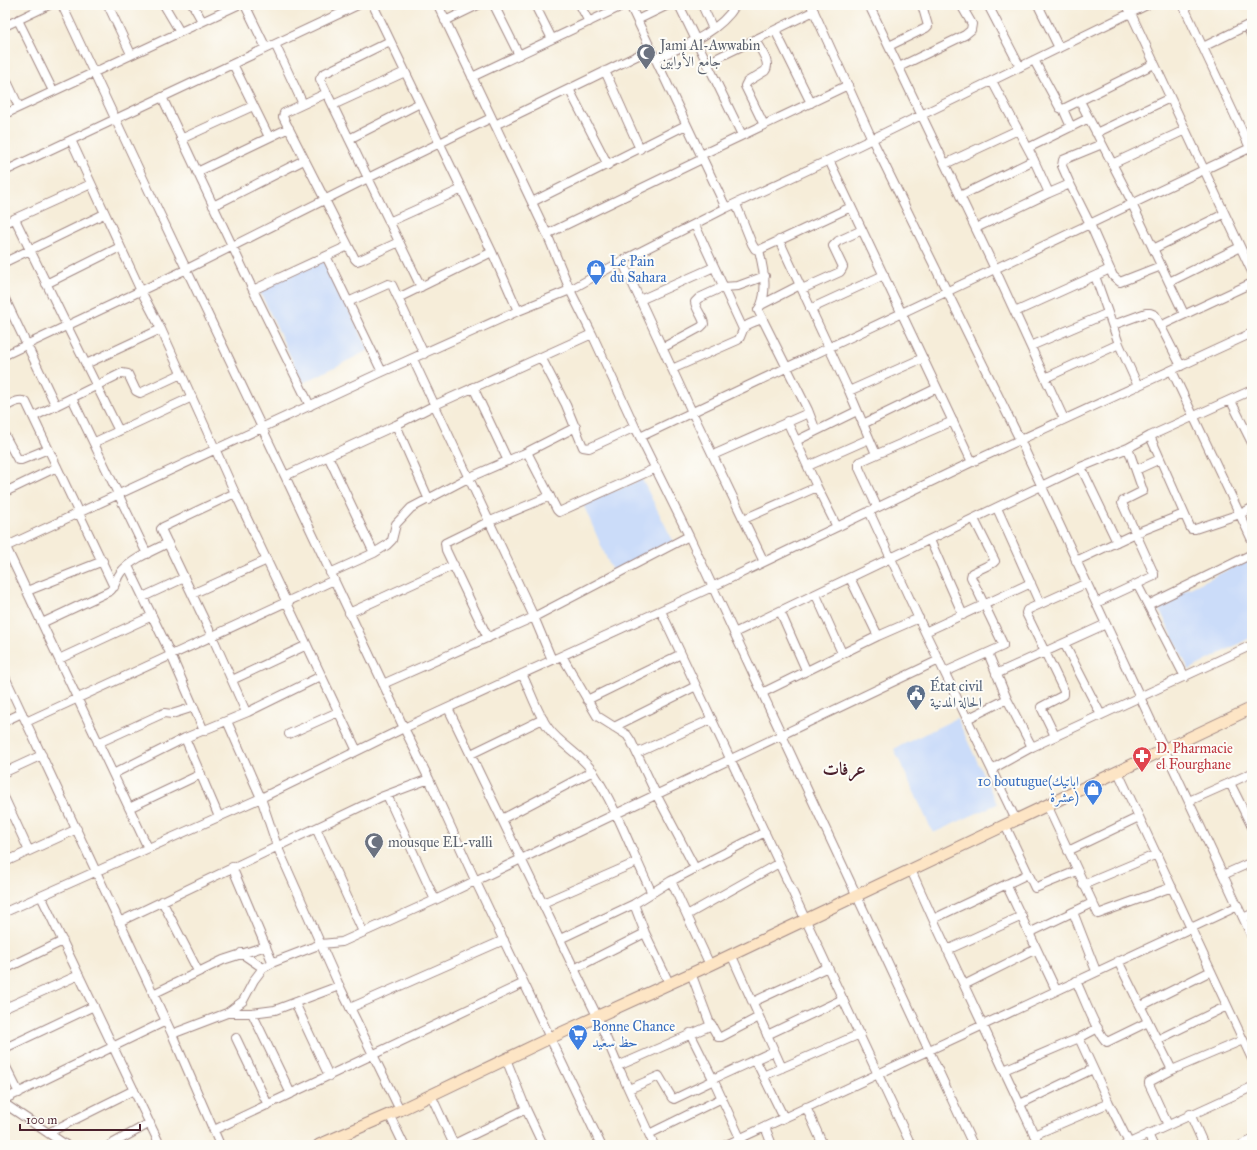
<svg xmlns="http://www.w3.org/2000/svg" width="1257" height="1150" font-family="'IM FELL Great Primer',Amiri,serif">
<style>
.built{fill:#cbdcf9}
.lines{fill:none;stroke-linecap:round;stroke-linejoin:round}
.street-casing{stroke:#a08682;stroke-width:10}
.secondary-casing{stroke:#a08682;stroke-width:13}
.street{stroke:#fff;stroke-width:8}
.secondary{stroke:#fde5c5;stroke-width:11}
.labels{text-anchor:middle;stroke-width:4;stroke-linejoin:round;paint-order:stroke}
.worship-label{font-size:14px;fill:#5b616d;stroke:#fdfcf7;text-anchor:start}
.shop-label{font-size:14px;fill:#366cbe;stroke:#fdfcf7;text-anchor:start}
.service-label{font-size:14px;fill:#4e5e75;stroke:#fdfcf7;text-anchor:start}
.health-label{font-size:14px;fill:#be3a42;stroke:#fdfcf7;text-anchor:start}
.district-label{font-size:18px;font-weight:bold;fill:#4a1f2b;stroke:#fdfcf7}
</style>
<rect width="100%" height="100%" fill="#fdfcf7"/>
<filter id="ink" filterUnits="userSpaceOnUse"><feTurbulence type="fractalNoise" baseFrequency=".025" numOctaves="2"/><feDisplacementMap in="SourceGraphic" scale="8" xChannelSelector="R" yChannelSelector="G"/><feConvolveMatrix kernelMatrix="1 2 1 2 8 2 1 2 1" color-interpolation-filters="sRGB"/></filter>
<filter id="wash" filterUnits="userSpaceOnUse"><feTurbulence type="fractalNoise" baseFrequency=".012" numOctaves="4" result="noise"/><feDisplacementMap in="SourceGraphic" scale="16" xChannelSelector="R" yChannelSelector="G"/><feGaussianBlur stdDeviation="0.9" result="paint"/><feColorMatrix in="noise" values="0 0 0 0 0 0 0 0 0 0 0 0 0 0 0 0 0 1.4 0 .05"/><feComposite in="paint" operator="in"/></filter>
<g filter="url(#wash)">
<rect width="100%" height="100%" fill="#f6edd9"/>
<!-- built -->
<path class="built" d="M 323,259 L 369,350 L 303,383 L 259,290 Z
M 642,479 L 673,541 L 613,573 L 583,504 Z
M 1248,560 L 1252,568 L 1252,637 L 1189,670 L 1157,604 Z
M 957,718 L 997,804 L 933,833 L 894,749 Z"/>
</g>
<g filter="url(#ink)">
<g class="lines">
<defs>
<path id="street" d="M 62,5 L 149,191 L 285,476 L 404,728 L 429,779 L 475,880 L 601,1145
M 108,5 L 131,54
M 164,5 L 180,32
M 193,5 L 202,21
M 245,5 L 266,48
M 373,5 L 492,252 L 518,311
M 438,5 L 547,234 L 570,290 L 592,334 L 635,427 L 689,536 L 973,1145
M 494,5 L 519,55
M 535,5 L 552,39
M 580,5 L 589,22
M 630,5 L 726,208
M 679,5 L 742,135
M 702,5 L 713,29
M 811,5 L 872,139 L 1020,440 L 1252,937
M 869,5 L 995,269 L 1064,419
M 988,5 L 1020,67
M 1038,5 L 1059,48
M 1127,5 L 1252,272
M 1183,5 L 1252,152
M 964,9 L 973,5
M 18,20 L 53,91
M 637,20 L 668,5
M 445,21 L 478,5
M 5,26 L 49,5
M 1247,26 L 1252,37
M 775,30 L 811,103
M 755,40 C 759,48 772,63 765,71 L 747,82 L 745,86 L 764,125
M 390,41 L 323,74 L 320,79 L 421,287
M 275,44 L 303,104
M 889,46 L 926,28 L 928,26 L 922,5
M 1203,47 L 1252,23
M 655,59 C 684,46 719,33 736,5
M 1034,60 L 1060,108 L 1063,109 L 1154,64
M 707,63 L 814,11
M 233,64 L 269,137
M 899,67 L 965,35 L 971,30 L 972,24 L 961,5
M 605,71 L 640,149
M 5,77 L 19,107
M 472,77 L 624,5
M 992,81 L 1032,156 L 1049,193
M 569,89 L 608,165
M 327,93 L 284,113 L 283,117 L 355,259 L 357,261 L 360,260 L 399,242
M 162,97 L 253,290 L 310,406
M 1080,101 L 1133,204
M 333,105 L 405,72
M 1063,109 L 1071,127
M 5,114 L 238,5
M 495,125 L 651,49
M 1096,133 L 1170,98
M 181,139 L 253,106
M 349,139 L 420,103
M 71,140 L 141,291 L 161,329 L 235,493 L 357,751
M 1028,148 L 1089,118
M 701,155 L 848,85
M 829,160 L 972,462
M 945,164 L 1018,130
M 1112,164 L 1185,130
M 5,171 L 358,5
M 197,172 L 289,128
M 1070,184 L 1062,166 L 1063,160 L 1102,144
M 960,196 L 1034,160
M 532,202 L 686,125
M 736,204 L 752,244 L 755,249 L 759,250 L 851,207
M 1132,204 L 1184,314
M 213,206 L 304,160
M 15,219 L 67,326 L 119,431
M 389,222 L 462,189
M 5,223 L 91,184
M 695,225 L 743,329
M 976,228 L 1049,193 L 1070,184 L 1090,224 L 1113,276 L 1120,282 L 1161,266
M 547,234 L 702,159
M 779,240 L 849,391 L 876,454
M 1153,249 L 1224,214
M 759,250 C 763,268 768,287 761,305
M 326,256 L 382,372
M 622,261 L 692,412 L 764,562
M 5,262 L 104,214
M 1095,276 L 1119,344 L 1138,386
M 1169,282 L 1240,247
M 46,284 L 120,247
M 800,285 L 761,305 L 758,310 L 808,410 L 816,431
M 802,289 L 840,272 L 842,269 L 843,267 L 833,246 L 838,241 L 862,230
M 253,290 L 348,246
M 398,298 L 492,252
M 5,299 L 56,406
M 640,300 L 714,267
M 348,302 L 388,284 L 392,285 L 424,354
M 810,309 L 884,275
M 1015,312 L 1110,269
M 1113,325 L 1146,313 L 1150,313 L 1155,315 L 1181,366
M 1160,326 L 1252,283
M 1031,346 L 1108,313
M 662,348 L 701,327 L 704,324 C 703,316 696,310 695,302 L 699,298 L 723,287 L 738,286 L 765,276
M 5,355 L 187,269 L 368,178 L 491,118
M 541,357 L 566,405 L 583,447 L 589,448 L 635,427
M 413,359 L 534,617 L 552,660
M 86,364 L 161,329
M 672,369 L 738,340 C 742,336 741,332 744,328 C 748,323 757,321 763,319
M 1172,371 L 1252,540
M 1045,378 L 1119,344
M 473,387 L 508,461
M 849,391 L 923,358
M 72,398 L 147,554
M 1231,401 L 1252,443
M 5,407 C 11,404 19,398 26,402 L 114,587
M 33,417 L 122,373 L 128,374 L 136,391 L 140,393 L 181,374
M 787,421 L 817,487 L 837,527
M 863,424 L 937,388
M 396,425 L 429,500
M 5,436 L 18,460 L 21,460 L 48,449
M 1150,436 L 1191,529 L 1195,529 L 1240,514 L 1252,508
M 640,437 L 1250,148
M 796,441 L 857,411
M 95,442 L 192,397
M 527,452 L 557,510 L 559,512 L 656,468
M 713,455 L 806,414 L 808,412
M 328,456 L 374,553
M 808,466 L 869,439
M 1081,467 L 1117,542
M 1136,470 L 1160,459
M 285,476 L 396,425 L 435,405 L 592,334
M 5,492 L 57,467
M 235,493 L 163,527 L 161,529 L 212,636 L 246,712
M 877,507 L 859,468 L 859,462 L 953,421
M 997,508 L 1040,604
M 869,511 L 925,632 L 1016,820
M 744,519 L 817,487
M 930,540 L 963,615
M 5,545 L 148,848
M 5,547 L 382,372 L 518,311 L 570,290 L 622,261 L 726,208 L 829,160 L 1147,5
M 1076,561 L 1136,533 L 1184,514
M 128,566 L 171,655 L 204,731
M 330,573 L 374,553 L 387,545 L 392,540 L 396,524 L 411,508 L 468,478 L 523,454 L 576,427
M 850,578 L 878,636
M 1137,584 L 1185,677
M 27,591 L 103,561
M 192,594 L 267,560
M 816,595 L 842,653
M 143,597 L 184,578
M 1096,603 L 1154,576 L 1154,574 L 1122,503 L 1123,501 L 1143,491 L 1128,448
M 1148,605 L 1252,554
M 661,611 L 911,1145
M 780,611 L 806,670
M 349,613 L 454,565
M 42,623 L 110,591 C 116,586 116,578 121,572 C 132,559 152,551 168,543
M 925,632 L 1031,583
M 734,633 L 1081,467 L 1128,448 L 1150,436 L 1252,390
M 488,638 L 446,550 L 445,543 L 488,522 L 550,496
M 1064,643 L 1101,715
M 988,653 L 1007,699 L 1032,747
M 562,656 L 597,716 L 627,735 L 631,741 L 656,794 L 695,868
M 59,659 L 152,616
M 945,672 L 1003,646 L 1003,644 L 971,577 L 972,573 L 993,563 L 995,561 L 974,519
M 522,674 C 531,692 537,713 549,729 C 561,745 582,755 593,772 C 618,810 632,853 652,893
M 996,674 L 1106,624
M 5,677 L 172,1034 L 220,1145
M 232,680 L 307,645
M 383,684 L 534,617 L 689,536
M 762,693 L 878,636 L 919,618
M 587,700 L 681,654
M 448,708 L 597,1016 L 618,1066 L 654,1145
M 967,719 L 1007,699
M 5,721 L 22,713
M 227,721 L 261,798 L 277,846 L 338,983 L 400,1110
M 26,722 L 334,580
M 614,727 L 696,686
M 289,734 L 338,712
M 1055,736 L 1041,707 L 1064,695 L 1064,691 L 1026,613 L 1027,610 L 1087,583
M 185,738 L 219,817
M 98,743 L 164,713 L 172,714 L 194,707
M 637,753 L 712,719
M 471,754 L 543,719
M 992,769 L 1032,747 L 1252,645
M 5,772 L 42,755
M 1118,772 L 1252,1059
M 113,774 L 185,738 L 248,712 L 321,676
M 1230,783 L 1252,827
M 387,795 L 435,900
M 5,799 L 29,851
M 1189,801 L 1252,773
M 1047,805 L 1098,914 L 1172,887
M 129,808 L 201,774
M 502,819 L 593,771
M 1005,825 L 1035,888 L 1077,871
M 316,828 L 363,932
M 1068,851 L 1139,817
M 5,862 L 77,829
M 232,867 L 271,959 L 274,962
M 911,870 L 933,919 L 1039,1145
M 1223,875 L 1252,862
M 671,881 L 710,965
M 1006,884 L 1056,990
M 1083,885 L 1157,854
M 41,896 L 160,1145
M 162,901 L 198,971
M 543,903 L 637,862
M 634,904 L 645,933 L 669,983
M 5,912 L 261,798 L 404,728 L 712,587 L 972,462 L 1252,333
M 1073,912 L 1096,971
M 687,915 L 779,863
M 1243,918 L 1252,914
M 933,919 L 1028,874
M 119,922 L 381,797 L 429,779
M 1029,933 L 1092,903
M 560,939 L 634,904 L 671,881 L 765,832
M 947,950 L 1022,916
M 241,953 L 263,968
M 731,954 L 782,1068
M 1118,961 L 1172,1070
M 5,969 L 63,941
M 574,969 L 645,933
M 691,973 L 709,1021 L 718,1037 L 721,1037 L 759,1017
M 1076,981 C 1082,993 1098,1036 1107,1042 L 1148,1022
M 964,985 L 1036,949
M 153,994 L 223,960 L 266,946
M 753,1002 L 828,967
M 295,1003 L 329,1076
M 1141,1006 L 1211,971
M 5,1008 L 79,975
M 350,1008 L 504,940
M 227,1013 L 243,1001 L 254,980 L 263,968 L 274,962 L 321,944 L 342,942 L 435,900 L 939,660
M 252,1013 L 291,1094
M 690,1033 L 713,1079 L 740,1138
M 172,1034 L 227,1013 L 252,1013 L 275,1010 L 339,986
M 767,1035 L 843,999
M 236,1038 L 268,1105
M 1079,1038 L 1109,1103 L 1129,1143
M 1157,1040 L 1227,1006
M 5,1048 L 94,1006
M 506,1059 L 526,1109 L 543,1145
M 755,1059 L 784,1118
M 5,1065 L 19,1093
M 618,1066 L 712,1025
M 1004,1070 L 1079,1038 L 1098,1028
M 763,1076 L 860,1034
M 713,1079 L 774,1051
M 629,1089 L 659,1076 L 672,1098 L 674,1099 L 714,1080
M 431,1095 L 454,1145
M 5,1099 L 166,1021
M 5,1104 L 66,1145
M 1020,1104 L 1093,1069
M 806,1107 L 823,1145
M 389,1114 L 404,1145
M 1190,1114 L 1204,1145
M 1168,1125 L 1149,1084 L 1149,1082 L 1172,1070 L 1243,1040
M 765,1127 L 772,1145
M 214,1130 L 524,983
M 48,1133 L 134,1090
M 649,1134 L 722,1098
M 1148,1134 L 1153,1145
M 1034,1135 L 1109,1103
M 454,1144 L 526,1109
M 110,1145 L 150,1123
M 726,1145 L 1238,906
M 1125,1145 L 1252,1087
M 1241,1145 L 1252,1140"/>
<path id="secondary" d="M 319,1145 L 400,1110 L 550,1038 L 710,965 L 1252,708"/>
</defs>
<!-- street casing -->
<use href="#street" class="street-casing"/>
<!-- secondary casing -->
<use href="#secondary" class="secondary-casing"/>
<!-- street -->
<use href="#street" class="street"/>
<!-- secondary -->
<use href="#secondary" class="secondary"/>
</g>
</g>
<!-- icons -->
<defs>
<symbol id="mosque-pin" viewBox="-11 -11 22 30"><path d="M0 17L-7.5 6A9.5 9.5 0 1 1 7.5 6Z" fill="#6b7280" stroke="#fdfcf7"/><path d="M3.5-4.9A6 6 0 1 0 3.5 4.9A5 5 0 1 1 3.5-4.9Z" fill="#fff"/></symbol>
<symbol id="shop-pin" viewBox="-11 -11 22 30"><path d="M0 17L-7.5 6A9.5 9.5 0 1 1 7.5 6Z" fill="#3f7fe0" stroke="#fdfcf7"/><path d="M-5-2.5h2.3a2.7 3.5 0 0 1 5.4 0H5L5.5 6h-11ZM-1.5-2.5h3a1.5 2.3 0 0 0-3 0Z" fill="#fff"/></symbol>
<symbol id="civic-pin" viewBox="-11 -11 22 30"><path d="M0 17L-7.5 6A9.5 9.5 0 1 1 7.5 6Z" fill="#5c6f8a" stroke="#fdfcf7"/><path d="M-.6-6.5H3V-4.5H.6V-3L4-1V1h2V6H-6V1h2V-1L-.6-3ZM-1.2 2.5V6h2.4V2.5Z" fill="#fff"/></symbol>
<symbol id="pharmacy-pin" viewBox="-11 -11 22 30"><path d="M0 17L-7.5 6A9.5 9.5 0 1 1 7.5 6Z" fill="#e0444e" stroke="#fdfcf7"/><path d="M-2-6h4v4h4v4h-4v4h-4v-4h-4v-4h4Z" fill="#fff"/></symbol>
<symbol id="supermarket-pin" viewBox="-11 -11 22 30"><path d="M0 17L-7.5 6A9.5 9.5 0 1 1 7.5 6Z" fill="#3f7fe0" stroke="#fdfcf7"/><path d="M-6-5.5h2.5l.6 2H6L4.5 2H-2.5L-4.4-4H-6ZM-1.5 3.2a1.3 1.3 0 1 0 .1 0ZM3 3.2a1.3 1.3 0 1 0 .1 0Z" fill="#fff"/></symbol>
</defs>
<g fill-rule="evenodd">
<use href="#mosque-pin" x="635" y="42" width="22" height="30"/>
<use href="#shop-pin" x="585" y="258" width="22" height="30"/>
<use href="#civic-pin" x="905" y="683" width="22" height="30"/>
<use href="#pharmacy-pin" x="1131" y="745" width="22" height="30"/>
<use href="#shop-pin" x="1082" y="778" width="22" height="30"/>
<use href="#mosque-pin" x="363" y="831" width="22" height="30"/>
<use href="#supermarket-pin" x="567" y="1023" width="22" height="30"/>
</g>
<g class="labels">
<!-- worship labels -->
<g class="worship-label">
<text x="660" y="50">Jami Al-Awwabin<tspan x="660" dy="16">جامع الأوابين</tspan></text>
<text x="388" y="847">mousque EL-valli</text>
</g>
<!-- shop labels -->
<g class="shop-label">
<text x="610" y="266">Le Pain<tspan x="610" dy="16">du Sahara</tspan></text>
<text x="1079" y="786" text-anchor="end">10 boutugue(اباتيك<tspan x="1079" dy="16">عشرة)</tspan></text>
<text x="592" y="1031">Bonne Chance<tspan x="592" dy="16">حظ سعيد</tspan></text>
</g>
<!-- service labels -->
<g class="service-label">
<text x="930" y="691">État civil<tspan x="930" dy="16">الحالة المدنية</tspan></text>
</g>
<!-- health labels -->
<g class="health-label">
<text x="1156" y="753">D. Pharmacie<tspan x="1156" dy="16">el Fourghane</tspan></text>
</g>
<!-- district labels -->
<g class="district-label">
<text x="844" y="775">عرفات</text>
</g>
</g>
<!-- margin -->
<rect width="1257" height="1150" fill="none" stroke="#fdfcf7" stroke-width="20"/>
<!-- scale -->
<path d="M20 1124v6h120v-6" fill="none" stroke="#4a1f2b" stroke-width="2"/>
<text x="26" y="1124" font-size="12" fill="#4a1f2b" stroke="#fdfcf7" stroke-width="3" paint-order="stroke">100 m</text>
</svg>
